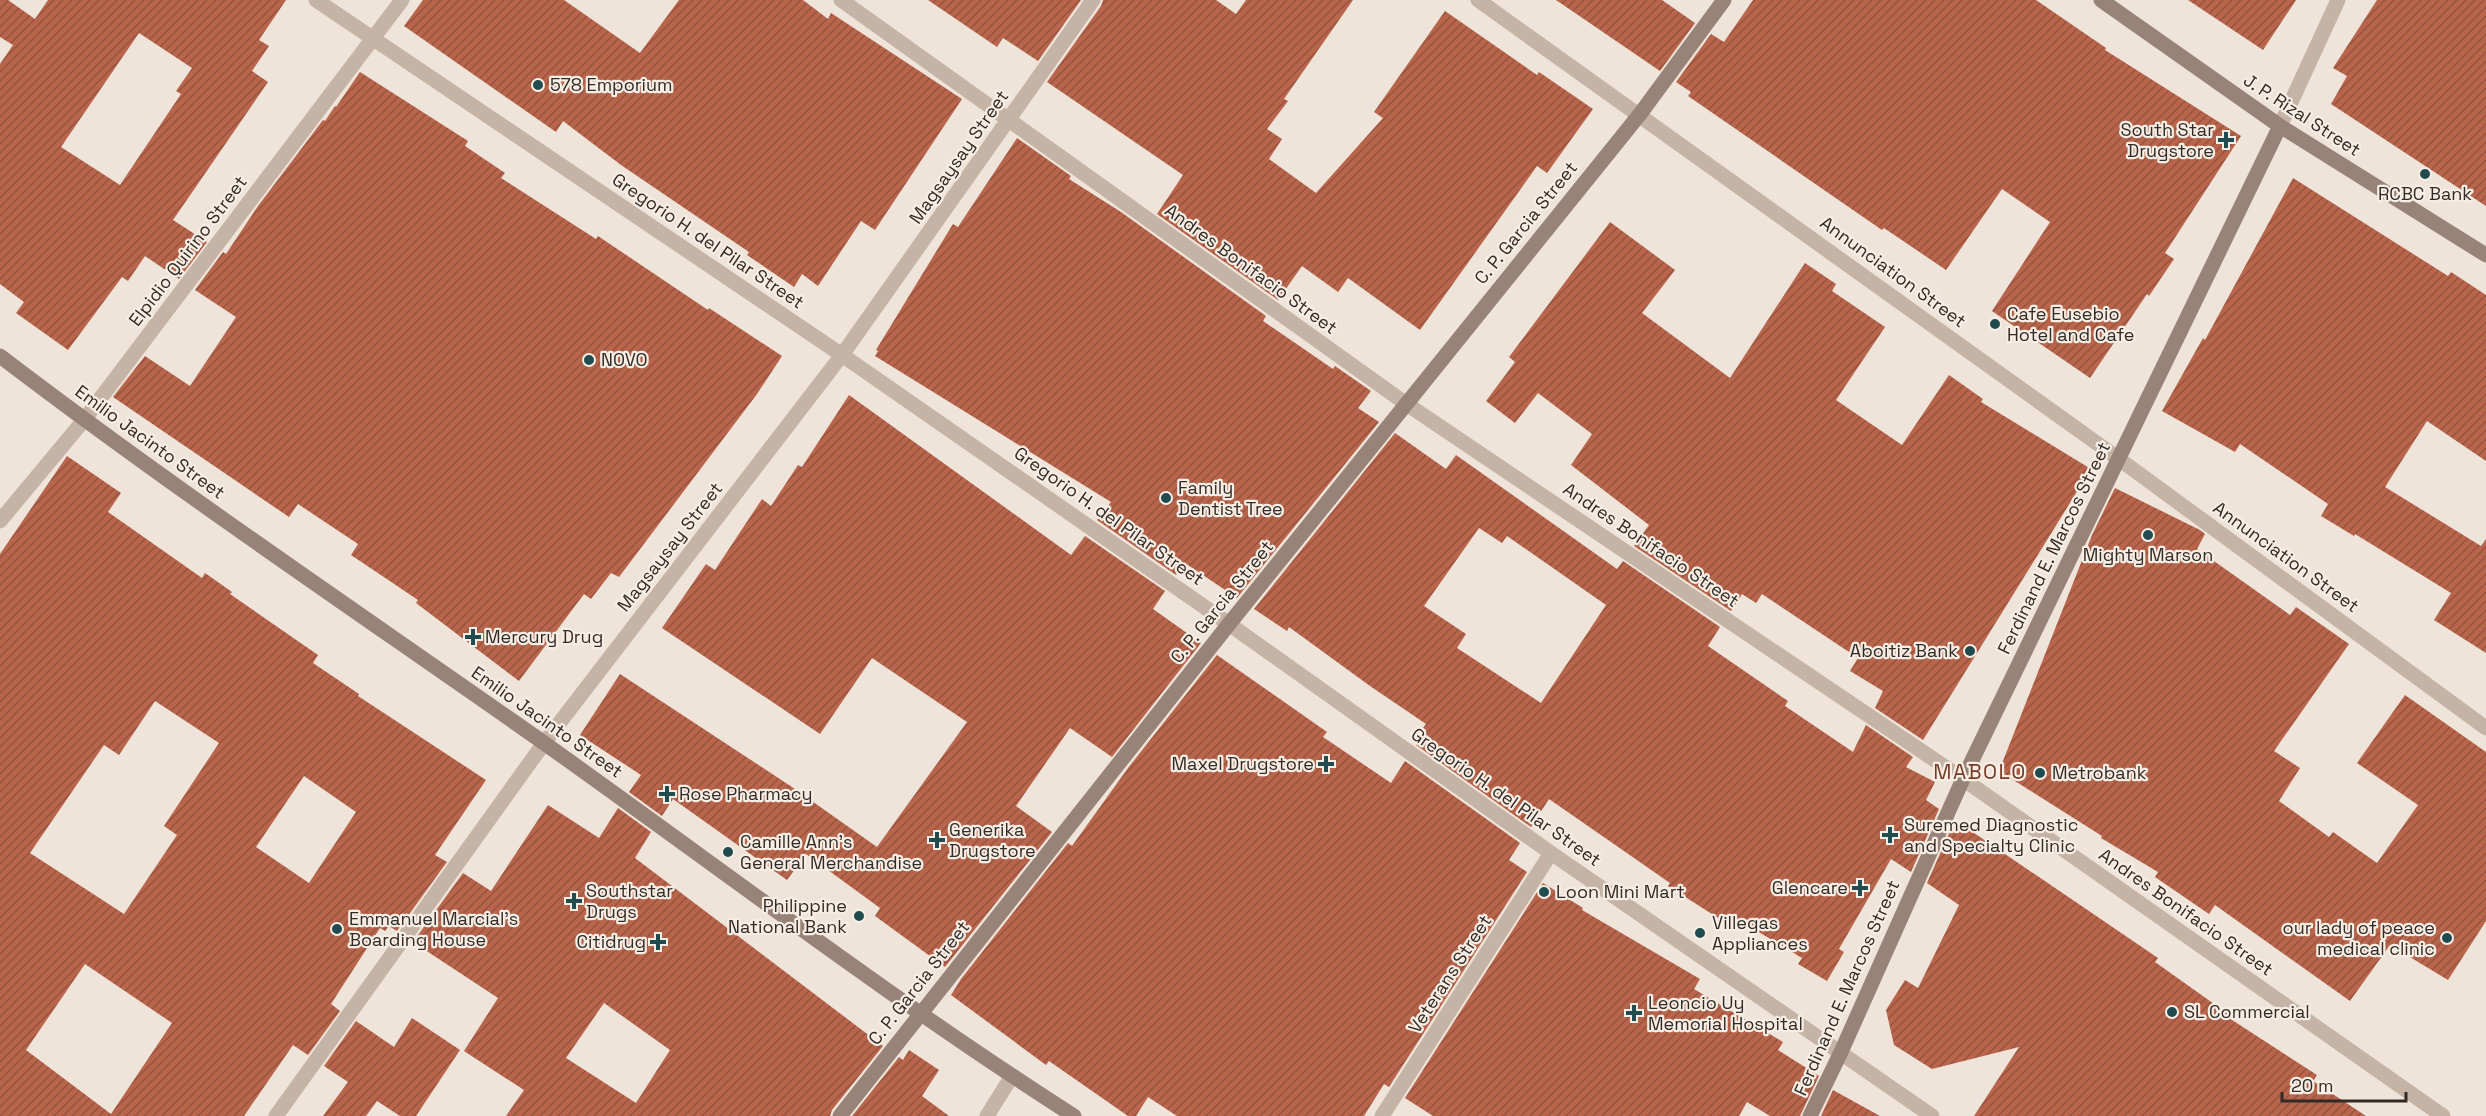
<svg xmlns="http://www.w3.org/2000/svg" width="2486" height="1116" font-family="'Space Grotesk',sans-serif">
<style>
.building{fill:url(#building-hatch);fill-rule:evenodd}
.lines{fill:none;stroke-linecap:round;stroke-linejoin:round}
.street{stroke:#c5b4a6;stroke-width:15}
.secondary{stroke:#988378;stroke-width:15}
.poi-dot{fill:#204c4f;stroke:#f6eee4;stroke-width:2}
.labels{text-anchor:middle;stroke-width:4.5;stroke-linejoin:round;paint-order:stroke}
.poi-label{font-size:18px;fill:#322a26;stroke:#f6eee4;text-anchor:start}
.street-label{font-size:18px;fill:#322a26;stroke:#f6eee4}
.quarter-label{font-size:21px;letter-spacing:1.5px;fill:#783a28;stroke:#f6eee4}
</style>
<defs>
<pattern id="building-hatch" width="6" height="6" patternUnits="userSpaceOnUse" patternTransform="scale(1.5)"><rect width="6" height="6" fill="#b9654c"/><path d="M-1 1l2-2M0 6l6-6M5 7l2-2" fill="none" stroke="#97533f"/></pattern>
</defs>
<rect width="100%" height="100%" fill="#eee4d9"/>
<!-- building -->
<path class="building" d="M 0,0 L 8,0 L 35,19 L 48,0 L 286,0 L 259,40 L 269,46 L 252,71 L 268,82 L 173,220 L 207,242 L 179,279 L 145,256 L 128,281 L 122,277 L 68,350 L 16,313 L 24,302 L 0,284 L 0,64 L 13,45 L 0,37 ZM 139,33 L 192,68 L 176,91 L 181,94 L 120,185 L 61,147 Z
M 423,0 L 564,0 L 640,53 L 679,0 L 803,0 L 828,19 L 831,13 L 962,99 L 875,230 L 861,221 L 818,286 L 802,274 L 794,287 L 747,255 L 749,252 L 621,165 L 563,121 L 556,132 L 404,26 Z
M 928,0 L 1081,0 L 1038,61 L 1003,38 L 997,47 Z
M 1103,0 L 1216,0 L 1236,14 L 1246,0 L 1353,0 L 1284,99 L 1288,101 L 1267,129 L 1282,139 L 1269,159 L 1316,193 L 1383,118 L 1374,112 L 1445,11 L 1537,75 L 1539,72 L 1593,109 L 1547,173 L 1537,166 L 1420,330 L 1348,278 L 1338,292 L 1302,266 L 1278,300 L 1157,214 L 1183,175 L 1047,82 L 1101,6 Z
M 1556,0 L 1662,0 L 1695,23 L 1660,71 Z
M 1753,0 L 2036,0 L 2106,48 L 2105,50 L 2241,136 L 2165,253 L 2174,259 L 2149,296 L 2147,294 L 2090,378 L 1992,311 L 2050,222 L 2002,189 L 1946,270 L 1884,228 L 1882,230 L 1688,96 L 1691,92 L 1676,82 L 1711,34 L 1724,42 Z
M 2188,0 L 2296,0 L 2263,50 Z
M 2377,0 L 2486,0 L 2486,206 L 2331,104 L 2347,76 L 2333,68 Z
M 360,72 L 468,141 L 465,146 L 505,173 L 501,178 L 596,239 L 598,236 L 708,310 L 709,308 L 782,356 L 757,394 L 619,577 L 611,573 L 591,599 L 584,594 L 519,681 L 416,603 L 418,600 L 351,555 L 358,544 L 298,504 L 289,517 L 113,397 L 145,356 L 190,386 L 236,317 L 195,290 L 223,252 L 226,254 L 258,206 L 323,120 L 325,121 L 335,106 L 336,107 Z
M 1017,138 L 1071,176 L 1069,179 L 1121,212 L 1266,316 L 1263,321 L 1333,369 L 1335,366 L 1371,391 L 1358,408 L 1379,422 L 1237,598 L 1185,563 L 1176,575 L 1097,520 L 1111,502 L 875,356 L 878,351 L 876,350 L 953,224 L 958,227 Z
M 2293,178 L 2448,276 L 2451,272 L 2486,295 L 2486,461 L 2427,421 L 2385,487 L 2481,546 L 2486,539 L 2486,653 L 2434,620 L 2451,593 L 2355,534 L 2354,536 L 2321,516 L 2328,504 L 2240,444 L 2235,452 L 2162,411 L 2203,338 L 2205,340 Z
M 1610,222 L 1675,270 L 1642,313 L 1730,378 L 1805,263 L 1836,284 L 1832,291 L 1885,327 L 1836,400 L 1902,445 L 1949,375 L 1983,399 L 1981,402 L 2091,469 L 1923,740 L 1875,708 L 1883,691 L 1850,671 L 1858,658 L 1762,594 L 1756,603 L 1742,594 L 1731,611 L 1634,546 L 1649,525 L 1571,465 L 1592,434 L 1538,393 L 1515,423 L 1486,401 L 1515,362 L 1509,357 Z
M 849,395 L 1071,555 L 1085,536 L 1165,591 L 1153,609 L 1201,643 L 1112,757 L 1070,728 L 1016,806 L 1052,832 L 945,967 L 875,916 L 880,908 L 806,854 L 787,880 L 673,799 L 662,816 L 629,792 L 641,775 L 580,735 L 620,674 L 792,787 L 877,847 L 967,722 L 872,658 L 820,734 L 662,628 L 706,564 L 715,570 L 762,499 L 771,506 L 798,465 L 802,467 Z
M 1395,433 L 1446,469 L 1456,455 L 1617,569 L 1623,561 L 1720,627 L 1708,646 L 1788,701 L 1785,706 L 1853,752 L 1866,725 L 1913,757 L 1906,767 L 1935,782 L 1926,800 L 1939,809 L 1911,872 L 1891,859 L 1839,949 L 1844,952 L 1827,981 L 1798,964 L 1802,958 L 1742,922 L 1737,930 L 1668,886 L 1670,883 L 1549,799 L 1531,827 L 1416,745 L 1426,730 L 1423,728 L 1426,724 L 1370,686 L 1289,627 L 1287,631 L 1254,609 ZM 1479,528 L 1502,543 L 1507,536 L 1606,605 L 1541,703 L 1457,648 L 1466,634 L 1424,606 Z
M 67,456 L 121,493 L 108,512 L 202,578 L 205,573 L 232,592 L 230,594 L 318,655 L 313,663 L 359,694 L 358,696 L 486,780 L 435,855 L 447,862 L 397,931 L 389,926 L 385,931 L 380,928 L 331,1004 L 340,1011 L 308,1055 L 293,1045 L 244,1116 L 0,1116 L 0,554 ZM 155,701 L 219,743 L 164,826 L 177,835 L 124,914 L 30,853 L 104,745 L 119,755 ZM 304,776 L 356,812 L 309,883 L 256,847 ZM 85,964 L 172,1023 L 111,1114 L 26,1050 Z
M 2115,488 L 2200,530 L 2205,534 L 2197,549 L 2290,615 L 2296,607 L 2349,644 L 2274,751 L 2300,768 L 2279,801 L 2329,837 L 2333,832 L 2377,863 L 2418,805 L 2357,763 L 2405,695 L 2486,752 L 2486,921 L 2448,980 L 2390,945 L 2350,1001 L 2215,905 L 2209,914 L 2155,877 L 2158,872 L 2101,838 L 2102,836 L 1999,771 L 2092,535 Z
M 1217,655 L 1327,732 L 1323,737 L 1391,783 L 1405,761 L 1520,843 L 1509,860 L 1527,872 L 1389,1087 L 1384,1084 L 1364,1116 L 1177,1116 L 1148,1097 L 1136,1116 L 1128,1116 L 1049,1061 L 1046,1065 L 951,995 L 961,979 L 1068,843 L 1072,846 L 1128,768 Z
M 548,805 L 599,838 L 618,808 L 651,832 L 635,858 L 883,1046 L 832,1110 L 830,1116 L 506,1116 L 524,1090 L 464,1051 L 498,998 L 413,942 L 463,873 L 491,891 ZM 604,1003 L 670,1050 L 636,1103 L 566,1058 Z
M 1955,820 L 2158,958 L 2155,962 L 2231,1016 L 2229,1018 L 2317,1075 L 2313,1081 L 2366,1116 L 1974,1116 L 2019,1047 L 1932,1069 L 1894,1045 L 1886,1010 L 1905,980 L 1918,988 L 1959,905 L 1927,883 Z
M 1543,883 L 1583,908 L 1582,910 L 1700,979 L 1694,989 L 1783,1042 L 1778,1050 L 1819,1076 L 1800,1116 L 1770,1116 L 1747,1102 L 1739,1116 L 1433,1116 L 1405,1098 Z
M 412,1018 L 460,1050 L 416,1116 L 400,1116 L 377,1101 L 366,1116 L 323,1116 L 348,1082 L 324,1066 L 356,1021 L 394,1047 Z
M 909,1050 L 939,1070 L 922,1096 L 949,1116 L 852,1116 L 899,1057 L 903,1060 Z
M 1833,1090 L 1880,1116 L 1821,1116 Z"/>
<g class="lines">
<!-- street -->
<path class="street" d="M 316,0 L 842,355 L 1229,624 L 1551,853 L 1932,1116
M 841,0 L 1405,403 L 1963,779 L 2443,1116
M 1478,0 L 2119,459 L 2486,728
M 2280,126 L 2338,0
M 0,521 L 84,420 L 402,0
M 276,1116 L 544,743 L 842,355 L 1093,0
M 987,1116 L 1012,1076
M 1382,1116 L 1551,853"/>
<!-- secondary -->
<path class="secondary" d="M 2101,0 L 2280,126 L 2486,255
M 0,356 C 177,491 362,615 544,743 C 720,868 892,1000 1074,1116
M 840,1116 L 1229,624 L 1640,114 L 1724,0
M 1810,1116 L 1841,1052 L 1963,779 L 2280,126"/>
</g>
<!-- markers -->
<g class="poi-dot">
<circle cx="538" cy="85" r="6"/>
<path d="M2223 131h6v6h6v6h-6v6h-6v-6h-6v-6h6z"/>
<circle cx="2425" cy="174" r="6"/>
<circle cx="1995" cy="324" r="6"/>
<circle cx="589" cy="360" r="6"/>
<circle cx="1166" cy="498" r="6"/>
<circle cx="2148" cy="535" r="6"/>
<path d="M470 628h6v6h6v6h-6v6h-6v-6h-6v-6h6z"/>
<circle cx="1970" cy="651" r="6"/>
<path d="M1323 755h6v6h6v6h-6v6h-6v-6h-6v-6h6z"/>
<circle cx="2040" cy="773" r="6"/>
<path d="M664 785h6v6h6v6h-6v6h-6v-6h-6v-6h6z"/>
<path d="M1887 826h6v6h6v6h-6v6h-6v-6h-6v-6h6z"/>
<path d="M934 831h6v6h6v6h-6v6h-6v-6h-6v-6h6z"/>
<circle cx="728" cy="852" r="6"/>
<path d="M1857 879h6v6h6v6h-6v6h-6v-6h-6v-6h6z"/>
<circle cx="1544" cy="892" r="6"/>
<path d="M571 892h6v6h6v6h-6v6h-6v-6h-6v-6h6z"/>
<circle cx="859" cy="916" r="6"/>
<circle cx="337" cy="929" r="6"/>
<circle cx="1700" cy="933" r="6"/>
<circle cx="2447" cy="938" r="6"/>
<path d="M655 933h6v6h6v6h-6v6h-6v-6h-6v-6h6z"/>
<circle cx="2172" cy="1012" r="6"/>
<path d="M1631 1004h6v6h6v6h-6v6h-6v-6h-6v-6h6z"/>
</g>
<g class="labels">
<!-- poi labels -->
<g class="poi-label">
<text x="550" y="91">578 Emporium</text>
<text x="2214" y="136" text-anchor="end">South Star<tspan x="2214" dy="21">Drugstore</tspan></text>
<text x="2425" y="200" text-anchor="middle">RCBC Bank</text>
<text x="2007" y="320">Cafe Eusebio<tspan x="2007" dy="21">Hotel and Cafe</tspan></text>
<text x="601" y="366">NOVO</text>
<text x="1178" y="494">Family<tspan x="1178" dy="21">Dentist Tree</tspan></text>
<text x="2148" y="561" text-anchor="middle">Mighty Marson</text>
<text x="485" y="643">Mercury Drug</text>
<text x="1958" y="657" text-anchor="end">Aboitiz Bank</text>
<text x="1314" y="770" text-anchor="end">Maxel Drugstore</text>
<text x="2052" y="779">Metrobank</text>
<text x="679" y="800">Rose Pharmacy</text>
<text x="1904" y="831">Suremed Diagnostic<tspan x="1904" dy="21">and Specialty Clinic</tspan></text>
<text x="949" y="836">Generika<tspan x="949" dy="21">Drugstore</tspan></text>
<text x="740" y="848">Camille Ann's<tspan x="740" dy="21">General Merchandise</tspan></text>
<text x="1848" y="894" text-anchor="end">Glencare</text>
<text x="586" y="897">Southstar<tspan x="586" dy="21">Drugs</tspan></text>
<text x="1556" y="898">Loon Mini Mart</text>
<text x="847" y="912" text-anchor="end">Philippine<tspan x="847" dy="21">National Bank</tspan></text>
<text x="349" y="925">Emmanuel Marcial's<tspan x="349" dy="21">Boarding House</tspan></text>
<text x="1712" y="929">Villegas<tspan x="1712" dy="21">Appliances</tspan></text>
<text x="2435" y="934" text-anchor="end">our lady of peace<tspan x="2435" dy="21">medical clinic</tspan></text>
<text x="646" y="948" text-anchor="end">Citidrug</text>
<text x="1648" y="1009">Leoncio Uy<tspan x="1648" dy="21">Memorial Hospital</tspan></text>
<text x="2184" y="1018">SL Commercial</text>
</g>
<!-- street labels -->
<g class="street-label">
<text transform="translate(2302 115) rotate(33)" y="6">J. P. Rizal Street</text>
<text transform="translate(959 157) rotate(-55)" y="6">Magsaysay Street</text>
<text transform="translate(1526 223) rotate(-51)" y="6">C. P. Garcia Street</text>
<text transform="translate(708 241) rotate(34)" y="6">Gregorio H. del Pilar Street</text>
<text transform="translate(188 251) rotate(-53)" y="6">Elpidio Quirino Street</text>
<text transform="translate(1251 269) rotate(36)" y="6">Andres Bonifacio Street</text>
<text transform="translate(1893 272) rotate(36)" y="6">Annunciation Street</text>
<text transform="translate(150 442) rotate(36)" y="6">Emilio Jacinto Street</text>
<text transform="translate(1109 516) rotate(35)" y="6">Gregorio H. del Pilar Street</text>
<text transform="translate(1651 545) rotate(34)" y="6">Andres Bonifacio Street</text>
<text transform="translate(670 547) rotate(-52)" y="6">Magsaysay Street</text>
<text transform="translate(2054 548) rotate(-64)" y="6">Ferdinand E. Marcos Street</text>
<text transform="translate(2286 557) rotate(36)" y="6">Annunciation Street</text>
<text transform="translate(1222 602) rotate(-51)" y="6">C. P. Garcia Street</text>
<text transform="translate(547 722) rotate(35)" y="6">Emilio Jacinto Street</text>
<text transform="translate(1506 797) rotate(35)" y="6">Gregorio H. del Pilar Street</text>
<text transform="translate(2186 912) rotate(35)" y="6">Andres Bonifacio Street</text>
<text transform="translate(1450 974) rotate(-57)" y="6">Veterans Street</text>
<text transform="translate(919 983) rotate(-52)" y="6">C. P. Garcia Street</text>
<text transform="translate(1847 988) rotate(-66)" y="6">Ferdinand E. Marcos Street</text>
</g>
<!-- quarter labels -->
<g class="quarter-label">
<text x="1980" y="779">MABOLO</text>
</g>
</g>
<!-- scale -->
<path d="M2282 1092v9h124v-9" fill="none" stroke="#322a26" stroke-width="3"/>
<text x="2291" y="1092" font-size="18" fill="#322a26" stroke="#f6eee4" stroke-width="4.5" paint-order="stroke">20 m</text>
</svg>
